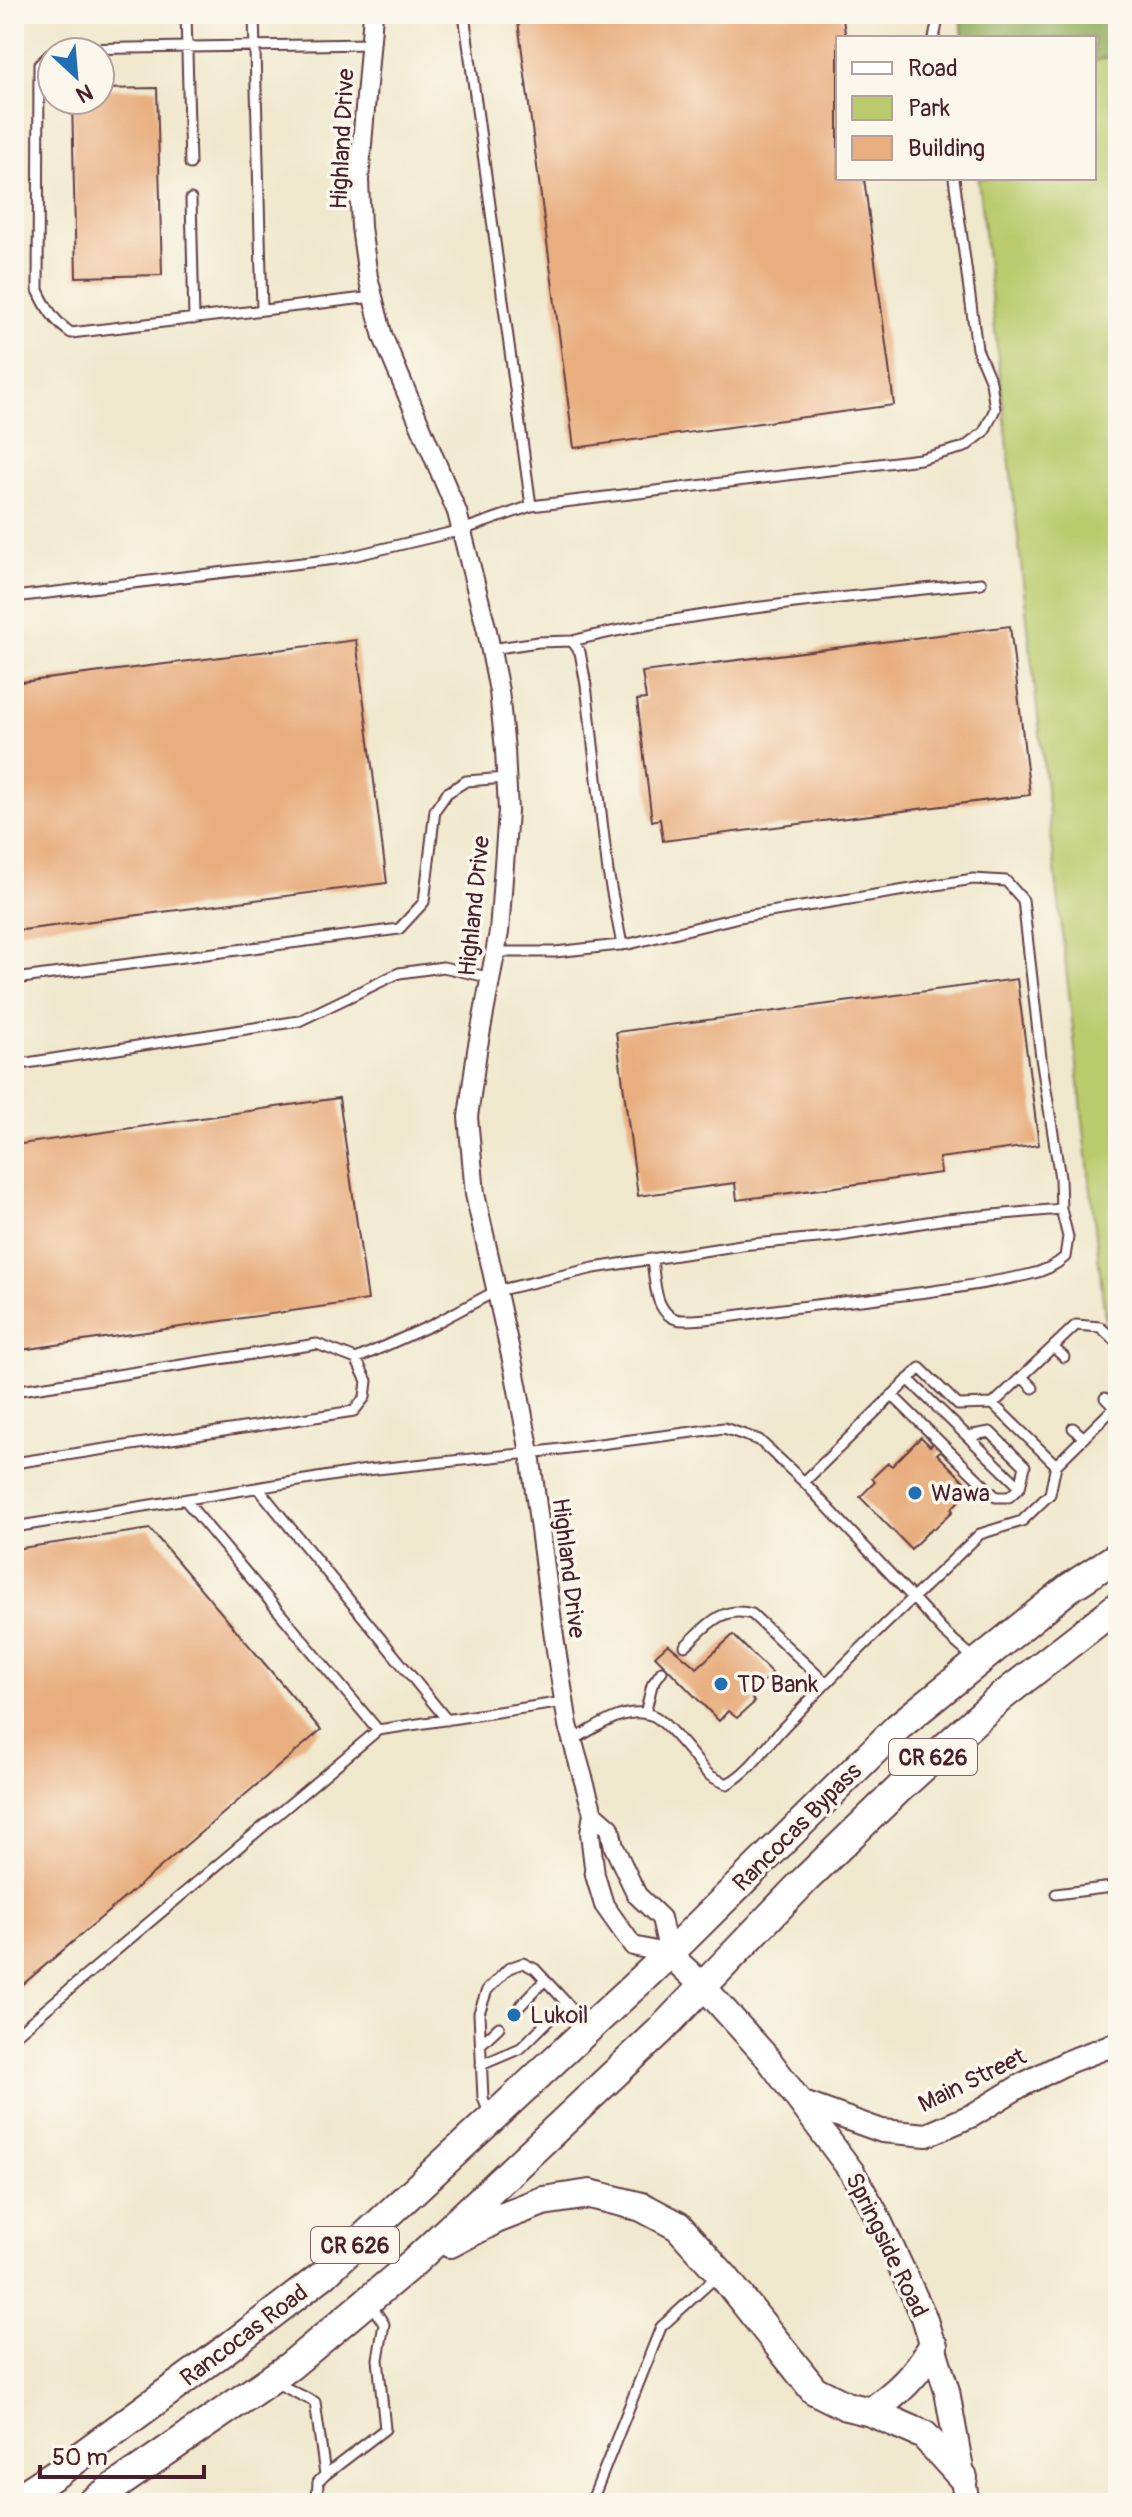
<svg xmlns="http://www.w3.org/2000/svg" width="1132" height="2517" font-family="Pangolin,sans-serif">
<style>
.green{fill:#bacb6d;stroke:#82754c;stroke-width:2}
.forest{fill:#93af60;stroke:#6e6746;stroke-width:2}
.building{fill:#e8ae7f}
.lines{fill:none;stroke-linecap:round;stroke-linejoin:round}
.service-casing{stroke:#633d43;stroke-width:13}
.minor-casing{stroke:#633d43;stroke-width:22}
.tertiary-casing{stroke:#633d43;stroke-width:26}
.secondary-casing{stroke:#633d43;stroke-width:28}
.primary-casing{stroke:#633d43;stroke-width:32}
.service{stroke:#fff;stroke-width:9}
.minor{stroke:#fff;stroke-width:18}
.tertiary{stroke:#fff;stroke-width:22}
.secondary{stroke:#fff;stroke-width:24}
.primary{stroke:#fff;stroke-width:28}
.poi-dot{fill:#1f6fb2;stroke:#fbf7ec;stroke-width:3}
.labels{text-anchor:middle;stroke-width:7;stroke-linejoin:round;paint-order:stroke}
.shield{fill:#fbf7ec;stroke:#7f6065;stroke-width:2}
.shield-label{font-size:22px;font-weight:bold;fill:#4a1f2b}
.street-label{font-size:24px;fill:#4a1f2b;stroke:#fbf7ec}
.poi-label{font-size:24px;fill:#4a1f2b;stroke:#fbf7ec;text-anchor:start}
</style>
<rect width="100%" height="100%" fill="#fbf7ec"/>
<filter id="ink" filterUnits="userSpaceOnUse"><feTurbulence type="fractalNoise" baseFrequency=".0125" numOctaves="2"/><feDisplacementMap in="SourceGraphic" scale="16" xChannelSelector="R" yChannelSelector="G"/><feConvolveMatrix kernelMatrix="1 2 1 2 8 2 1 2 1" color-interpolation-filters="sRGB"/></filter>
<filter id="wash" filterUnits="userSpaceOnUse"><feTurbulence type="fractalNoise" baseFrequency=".006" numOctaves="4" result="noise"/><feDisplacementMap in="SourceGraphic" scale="32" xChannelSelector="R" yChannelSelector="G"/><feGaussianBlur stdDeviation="1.8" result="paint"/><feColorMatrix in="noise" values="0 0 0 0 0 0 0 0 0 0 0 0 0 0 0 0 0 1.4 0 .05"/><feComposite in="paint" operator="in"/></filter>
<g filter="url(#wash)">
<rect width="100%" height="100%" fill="#f0e8cd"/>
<!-- green -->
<path class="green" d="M 1118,55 L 1118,1409 L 1108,1344 L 978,178 L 1094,178 L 1094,61 Z"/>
<!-- forest -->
<path class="forest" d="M 960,14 L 1118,14 L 1118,55 L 1094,61 L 1094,38 L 963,38 Z"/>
<g id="blocks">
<!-- building -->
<path class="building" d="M 517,14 L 842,14 L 846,38 L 838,38 L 838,178 L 864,178 L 894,405 L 574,448 Z
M 157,88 L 162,275 L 76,277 L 72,100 L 100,100 L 100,89 Z
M 1010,626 L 1030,795 L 663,841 L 660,819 L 652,821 L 637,700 L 646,699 L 642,672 Z
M 356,640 L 387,883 L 14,931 L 14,683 Z
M 1017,979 L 1039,1145 L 939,1158 L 941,1173 L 737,1200 L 735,1183 L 638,1196 L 616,1032 Z
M 339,1098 L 368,1300 L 14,1351 L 14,1145 Z
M 921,1437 L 930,1446 L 935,1441 L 942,1449 L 937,1454 L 965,1482 L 964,1484 L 970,1490 L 951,1509 L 953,1511 L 934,1529 L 932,1528 L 911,1549 L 860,1497 L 875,1482 L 872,1478 L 888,1463 L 892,1466 Z
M 150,1529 L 321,1730 L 14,1992 L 14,1549 Z
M 733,1635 L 772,1673 L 749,1695 L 755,1702 L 737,1718 L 728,1711 L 719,1721 L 655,1656 L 668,1644 L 697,1668 Z"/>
</g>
</g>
<g filter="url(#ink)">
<use href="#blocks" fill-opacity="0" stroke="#633d43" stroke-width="2"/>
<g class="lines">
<defs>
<path id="service" d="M 186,14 L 190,164
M 254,14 L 262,310
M 464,14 L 531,506
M 934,38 L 939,14
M 371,44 L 72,49 L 53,51 L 39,65 L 38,290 C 46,308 55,322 71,333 L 373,297
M 191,199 L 194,319
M 14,597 L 344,558 L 462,530 L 531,506 L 920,459 L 965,447 L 984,432 L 995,409 L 991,382 L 977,349 L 954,178
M 572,641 C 706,608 844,598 981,583
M 491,649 L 538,642 L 572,641 L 580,652 L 586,685 L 608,872 L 622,945
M 14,979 L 399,929 L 424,902 L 435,810 L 447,793 L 466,781 L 506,778
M 14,1065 L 299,1021 L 399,973 L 443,967 L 492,978
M 652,1260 C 655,1279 654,1312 676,1319 C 688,1323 750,1314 767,1311 C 853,1300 942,1293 1027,1275 C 1042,1272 1054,1267 1065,1257 L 1068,1237 L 1061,1209
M 1053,1347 L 1064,1357
M 356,1359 L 432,1325 L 496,1291 L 594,1268 L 741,1245 L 840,1236 L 946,1219 L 1061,1209 L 1060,1178 L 1041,1058 L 1023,900 L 1006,881 L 973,879 L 739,917 L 629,944 L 555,952 L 496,952
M 1022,1377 L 1033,1388
M 908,1379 L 1020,1487
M 14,1391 L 317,1344 L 356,1359 L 367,1381 L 365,1397 L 354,1411 L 14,1463
M 892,1395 L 996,1497 L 1009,1497 L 1020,1487 L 1025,1466 L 990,1432 L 967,1436
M 1105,1398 L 1115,1408
M 993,1404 L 1076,1325 L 1100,1327 L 1118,1343
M 1073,1428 L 1084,1438
M 1056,1465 L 1118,1404
M 258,1488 L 447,1720
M 14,1527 L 367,1470 L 530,1453 L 724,1428 L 759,1440 L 804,1482 L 920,1368 L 958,1405 L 993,1404 L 1056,1465 L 1050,1494 L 1022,1521 L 980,1534 L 913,1598 L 804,1482
M 685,1646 C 706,1627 721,1605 752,1614 L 826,1683
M 645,1714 L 652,1685 L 662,1671
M 378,1730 L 564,1702
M 572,1741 C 595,1728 626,1704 654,1716 C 665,1722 685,1746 694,1757 C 707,1774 706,1775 727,1784 C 750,1772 765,1747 783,1728 C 825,1684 868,1640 913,1598 L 944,1632 L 976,1660
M 1056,1894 L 1112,1887 L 1118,1889
M 521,2005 L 545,1980
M 14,2036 L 378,1730 L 186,1501
M 481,2044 L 499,2027
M 481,2065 L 521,2048 L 566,2003
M 490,2115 L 483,2098 L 479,2013 L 487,1990 L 509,1968 L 523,1963 L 535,1969 L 588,2026
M 274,2382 L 315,2402 L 325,2475 L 385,2429 L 378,2359 L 384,2324 L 370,2303
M 317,2503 L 318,2482 L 325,2475
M 591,2503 L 661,2327 L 717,2276"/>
<path id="minor" d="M 373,14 L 359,180 L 361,227 L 368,277 L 383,337 L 457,512 L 487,631 L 499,691 L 505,750 L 508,811 L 499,932 L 477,1051 L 468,1117 L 475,1194 L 514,1369 L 530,1453 L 554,1637 L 568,1725 L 593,1813 L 590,1833 L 595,1875 L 604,1905 L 633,1946 L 669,1954 L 661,1918 L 637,1895 L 614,1847 L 610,1828 L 593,1813"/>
<path id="tertiary" d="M 801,2102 L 882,2131 L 927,2135 L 973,2115 L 1020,2086 L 1070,2061 L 1118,2043"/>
<path id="secondary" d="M 669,1954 L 703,1986 L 766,2056 L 852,2172 L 875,2212 L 924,2317 L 947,2391 L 967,2503"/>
<path id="primary" d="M 450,2243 L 496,2219 L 543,2201 L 590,2194 L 642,2207 L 678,2226 L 725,2278 L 814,2390 L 846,2406 L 871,2412 L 924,2435 L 963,2478
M 871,2412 C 898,2392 916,2376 933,2346
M 14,2501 L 63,2469 L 229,2347 L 323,2275 L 669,1954 L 898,1727 L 1069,1588 L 1118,1556
M 91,2503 L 290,2366 L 414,2262 L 660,2031 L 804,1881 L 900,1788 L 1000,1698 L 1118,1606"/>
</defs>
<!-- service casing -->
<use href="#service" class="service-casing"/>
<!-- minor casing -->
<use href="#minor" class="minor-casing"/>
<!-- tertiary casing -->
<use href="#tertiary" class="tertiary-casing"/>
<!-- secondary casing -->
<use href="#secondary" class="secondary-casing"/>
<!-- primary casing -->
<use href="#primary" class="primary-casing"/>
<!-- service -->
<use href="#service" class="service"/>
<!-- minor -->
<use href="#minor" class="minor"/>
<!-- tertiary -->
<use href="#tertiary" class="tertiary"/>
<!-- secondary -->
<use href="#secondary" class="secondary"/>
<!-- primary -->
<use href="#primary" class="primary"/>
</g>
</g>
<!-- markers -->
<g class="poi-dot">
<circle cx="915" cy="1493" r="8"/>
<circle cx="721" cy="1684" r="8"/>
<circle cx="514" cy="2015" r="8"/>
</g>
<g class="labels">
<!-- shield labels -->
<g class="shield">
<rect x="889" y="1739" width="88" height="36" rx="6"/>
<rect x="311" y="2227" width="88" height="36" rx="6"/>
</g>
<g class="shield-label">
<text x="933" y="1765">CR 626</text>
<text x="355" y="2253">CR 626</text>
</g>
<!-- street labels -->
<g class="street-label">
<text transform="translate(342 139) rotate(-87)" y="8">Highland Drive</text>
<text transform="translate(474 906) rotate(-84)" y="8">Highland Drive</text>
<text transform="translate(569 1568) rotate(83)" y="8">Highland Drive</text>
<text transform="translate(797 1827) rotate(-45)" y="8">Rancocas Bypass</text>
<text transform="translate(972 2080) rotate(-26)" y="8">Main Street</text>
<text transform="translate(887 2245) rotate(64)" y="8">Springside Road</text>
<text transform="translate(244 2335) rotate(-37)" y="8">Rancocas Road</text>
</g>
<!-- poi labels -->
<g class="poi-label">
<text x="931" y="1501">Wawa</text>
<text x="737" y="1692">TD Bank</text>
<text x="530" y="2023">Lukoil</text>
</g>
</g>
<!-- margin -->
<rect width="1132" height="2517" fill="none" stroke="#fbf7ec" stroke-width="48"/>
<!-- legend -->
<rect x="836" y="36" width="260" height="144" fill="#fbf7ec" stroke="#b4a19f" stroke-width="2"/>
<rect x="852" y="62" width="40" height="12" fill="#ffffff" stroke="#b4a19f" stroke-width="2"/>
<text x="908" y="76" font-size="24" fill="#4a1f2b">Road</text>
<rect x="852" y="96" width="40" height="24" fill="#bacb6d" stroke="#b4a19f" stroke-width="2"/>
<text x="908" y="116" font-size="24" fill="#4a1f2b">Park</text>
<rect x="852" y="136" width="40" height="24" fill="#e8ae7f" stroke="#b4a19f" stroke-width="2"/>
<text x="908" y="156" font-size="24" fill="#4a1f2b">Building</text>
<!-- north arrow -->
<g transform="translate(76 76) rotate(154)"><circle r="38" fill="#fbf7ec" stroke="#b4a19f" stroke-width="2"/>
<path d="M0-6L14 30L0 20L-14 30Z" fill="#1f6fb2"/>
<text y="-12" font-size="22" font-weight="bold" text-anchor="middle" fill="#4a1f2b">N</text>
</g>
<!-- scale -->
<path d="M40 2465v12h164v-12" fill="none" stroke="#4a1f2b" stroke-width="4"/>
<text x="52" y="2465" font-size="24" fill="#4a1f2b" stroke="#fbf7ec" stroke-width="6" paint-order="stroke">50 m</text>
</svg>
